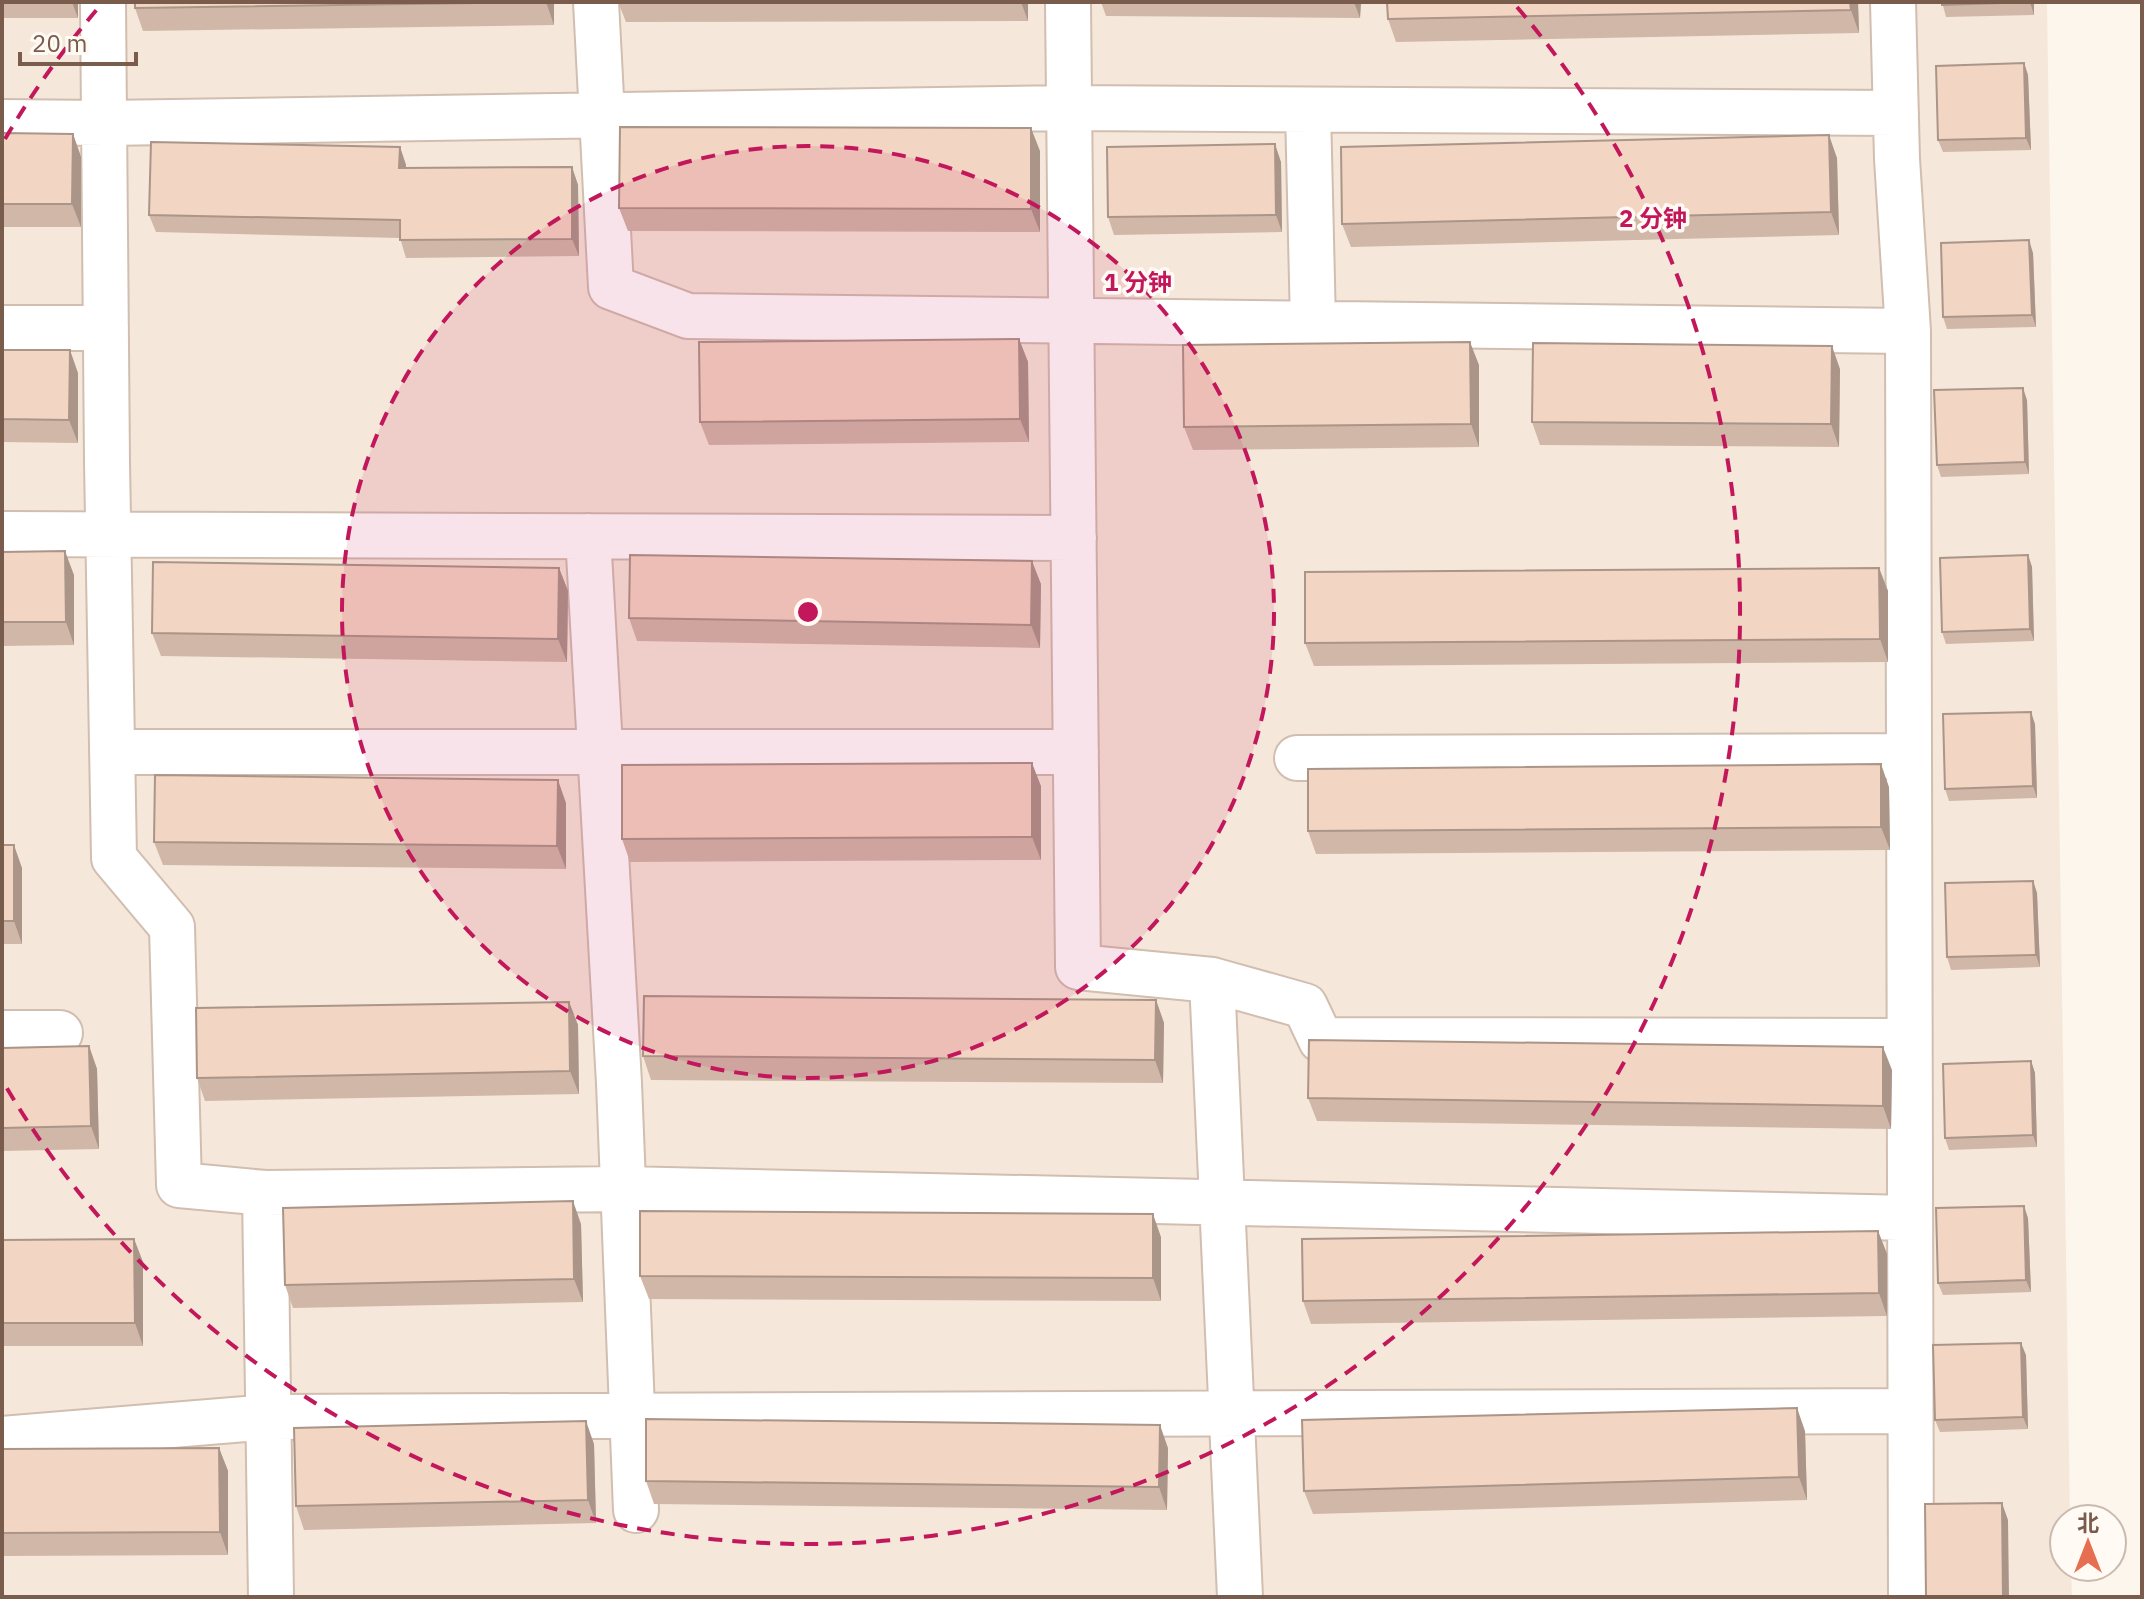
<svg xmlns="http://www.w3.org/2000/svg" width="2144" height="1599" font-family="'IBM Plex Sans','Noto Sans SC',sans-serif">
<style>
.residential{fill:#f5e8da}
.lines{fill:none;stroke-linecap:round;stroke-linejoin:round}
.minor-casing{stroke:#d1beb0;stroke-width:48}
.minor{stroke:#fff;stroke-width:44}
.wall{fill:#d1b7a8}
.shaded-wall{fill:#aa9588}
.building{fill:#f3d5c3;stroke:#aa9588;stroke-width:2}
.ring{fill:none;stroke:#c2185b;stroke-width:4;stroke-dasharray:14 10}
.centre{fill:#c2185b;stroke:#fffaf3;stroke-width:4}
.ring-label{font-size:24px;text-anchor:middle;font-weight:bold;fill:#c2185b;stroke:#fffaf3;stroke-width:7;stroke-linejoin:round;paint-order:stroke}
</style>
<rect width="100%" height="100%" fill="#fdf6ec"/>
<!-- residential -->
<path class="residential" d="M 2,2 L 2047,2 L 2070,1519 L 2064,1519 L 2064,1567 L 2071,1567 L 2072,1597 L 2,1597 Z"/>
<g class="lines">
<defs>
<path id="minor" d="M 103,2 L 107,462 L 114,858 L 172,927 L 179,1185 L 265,1193 L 271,1597
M 596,2 L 611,287 L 688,316 L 1908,331
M 1068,2 L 1078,967 L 1212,980 L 1240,1597
M 1893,2 L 1897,159 L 1908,331 L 1911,1597
M 1308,110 L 1313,324
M 2,122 L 104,123 L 1069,108 L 1896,113
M 2,328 L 106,328
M 2,534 L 1074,538
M 588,536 L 619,1083 L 636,1510
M 112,752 L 1076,752
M 1297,758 L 1909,756
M 1212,980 L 1305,1006 L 1321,1040 L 1909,1041
M 2,1033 L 60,1033
M 265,1193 L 623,1189 L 1910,1218
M 2,1439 L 269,1417 L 1910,1411"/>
</defs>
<!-- minor casing -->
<use href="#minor" class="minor-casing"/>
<!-- minor -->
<use href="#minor" class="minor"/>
</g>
<!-- wall -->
<path class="wall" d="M 2,2 L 78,2 L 78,18 L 2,18 Z
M 135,2 L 554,2 L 554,25 L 143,31 L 135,8 Z
M 618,2 L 1028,2 L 1028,21 L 626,22 Z
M 1101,2 L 1361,2 L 1360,18 L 1106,16 Z
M 1387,2 L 1858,2 L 1859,33 L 1396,42 L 1388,19 Z
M 1942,2 L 2034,2 L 2034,15 L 1946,17 Z
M 2024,63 L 2028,75 L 2031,150 L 1943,152 L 1938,140 Z
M 2,133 L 73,134 L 81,157 L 81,227 L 2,227 Z
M 400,147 L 406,165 L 406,168 L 572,167 L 578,185 L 579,256 L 406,258 L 400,238 L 156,232 L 149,215 Z
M 1040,151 L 1040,232 L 628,231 L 619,208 Z
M 1837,158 L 1839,235 L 1351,247 L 1342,224 Z
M 1281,162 L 1282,232 L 1114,235 L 1108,217 Z
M 2033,253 L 2036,327 L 1947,329 L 1943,317 Z
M 1019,339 L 1028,362 L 1029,442 L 709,445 L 700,422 Z
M 2,350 L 78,373 L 78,443 L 2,442 Z
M 1479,365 L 1479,447 L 1193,450 L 1184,427 Z
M 1840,369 L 1839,447 L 1540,445 L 1532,422 Z
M 2027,400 L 2029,474 L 1941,477 L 1937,465 Z
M 2,552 L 74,575 L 74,645 L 2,646 Z
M 2028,555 L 2032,567 L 2034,641 L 1946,644 L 1942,632 Z
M 559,568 L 568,591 L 567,662 L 161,656 L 152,633 Z
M 1879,568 L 1888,591 L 1888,662 L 1314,666 L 1305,643 Z
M 1041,584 L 1040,648 L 637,641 L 629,618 Z
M 2035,724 L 2037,798 L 1949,801 L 1945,789 Z
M 1041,786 L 1041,860 L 630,862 L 622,839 Z
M 1889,787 L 1890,850 L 1316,854 L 1308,831 Z
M 566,803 L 566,869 L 163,865 L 154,842 Z
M 2,845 L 22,868 L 22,944 L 2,944 Z
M 2033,881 L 2037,893 L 2040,967 L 1951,970 L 1947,957 Z
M 1156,1000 L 1164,1023 L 1163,1083 L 651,1080 L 643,1056 Z
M 569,1002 L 578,1025 L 579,1094 L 205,1101 L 197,1078 Z
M 89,1046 L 97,1069 L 99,1149 L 2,1151 L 2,1048 Z
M 2031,1061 L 2035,1073 L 2037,1147 L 1949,1150 L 1945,1138 Z
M 1892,1070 L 1891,1129 L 1317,1121 L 1308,1098 Z
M 2028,1218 L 2031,1292 L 1943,1295 L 1938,1283 Z
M 581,1224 L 583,1302 L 293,1308 L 285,1285 Z
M 1878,1231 L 1887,1254 L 1887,1316 L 1311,1324 L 1303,1301 Z
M 1161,1237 L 1161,1301 L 649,1299 L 640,1276 Z
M 134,1239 L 143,1262 L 143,1346 L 2,1346 L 2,1240 Z
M 2026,1355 L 2028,1429 L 1940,1432 L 1935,1420 Z
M 1805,1431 L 1807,1500 L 1313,1514 L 1304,1491 Z
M 594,1444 L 596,1523 L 304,1530 L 296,1506 Z
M 219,1448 L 228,1471 L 228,1555 L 2,1556 L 2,1449 Z
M 1168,1448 L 1167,1510 L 654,1504 L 646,1481 Z"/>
<!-- shaded-wall -->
<path class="shaded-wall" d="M 72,2 L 78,2 L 78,18 Z
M 546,2 L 554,2 L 554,25 Z
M 1021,2 L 1028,2 L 1028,21 Z
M 1354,2 L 1361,2 L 1360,18 Z
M 1850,2 L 1858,2 L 1859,33 L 1851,10 Z
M 2030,2 L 2034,2 L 2034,15 Z
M 2024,63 L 2028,75 L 2031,150 L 2026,138 Z
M 1031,128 L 1040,151 L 1040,232 L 1031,209 Z
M 73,134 L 81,157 L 81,227 L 72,204 Z
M 1829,135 L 1837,158 L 1839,235 L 1831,212 Z
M 1275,144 L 1281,162 L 1282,232 L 1276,215 Z
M 400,147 L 406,165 L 406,186 L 399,168 Z
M 572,167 L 578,185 L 579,256 L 572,239 Z
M 2029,240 L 2033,253 L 2036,327 L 2032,315 Z
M 1019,339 L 1028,362 L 1029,442 L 1020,419 Z
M 1470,342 L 1479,365 L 1479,447 L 1471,424 Z
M 1832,346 L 1840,369 L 1839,447 L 1831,424 Z
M 70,350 L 78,373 L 78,443 L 69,420 Z
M 2023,388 L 2027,400 L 2029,474 L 2025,462 Z
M 65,551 L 74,575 L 74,645 L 66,622 Z
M 2028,555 L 2032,567 L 2034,641 L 2030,629 Z
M 1032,561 L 1041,584 L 1040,648 L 1031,625 Z
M 559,568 L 568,591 L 567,662 L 558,639 Z
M 1879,568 L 1888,591 L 1888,662 L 1880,639 Z
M 2031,712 L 2035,724 L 2037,798 L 2033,786 Z
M 1032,763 L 1041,786 L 1041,860 L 1032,837 Z
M 1881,764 L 1889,787 L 1890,850 L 1881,827 Z
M 558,780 L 566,803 L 566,869 L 557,846 Z
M 14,845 L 22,868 L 22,944 L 14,921 Z
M 2033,881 L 2037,893 L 2040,967 L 2036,955 Z
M 1156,1000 L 1164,1023 L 1163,1083 L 1155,1060 Z
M 569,1002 L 578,1025 L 579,1094 L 570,1071 Z
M 89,1046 L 97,1069 L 99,1149 L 91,1126 Z
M 1883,1047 L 1892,1070 L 1891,1129 L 1883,1106 Z
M 2031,1061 L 2035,1073 L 2037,1147 L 2033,1135 Z
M 573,1201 L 581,1224 L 583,1302 L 574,1279 Z
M 2024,1206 L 2028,1218 L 2031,1292 L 2026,1280 Z
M 1153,1214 L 1161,1237 L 1161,1301 L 1153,1278 Z
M 1878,1231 L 1887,1254 L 1887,1316 L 1879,1293 Z
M 134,1239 L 143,1262 L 143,1346 L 135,1323 Z
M 2021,1343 L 2026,1355 L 2028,1429 L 2023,1417 Z
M 1797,1408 L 1805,1431 L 1807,1500 L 1799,1477 Z
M 586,1421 L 594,1444 L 596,1523 L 588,1500 Z
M 1160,1425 L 1168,1448 L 1167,1510 L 1159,1487 Z
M 219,1448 L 228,1471 L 228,1555 L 220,1532 Z
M 2002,1503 L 2008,1520 L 2009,1597 L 2003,1597 Z"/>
<!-- building -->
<path class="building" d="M 135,2 L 538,2 L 135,8 Z
M 1387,2 L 1850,2 L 1851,10 L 1388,19 Z
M 1942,2 L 2030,2 L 1942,5 Z
M 2024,63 L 2026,138 L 1938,140 L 1936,66 Z
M 620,127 L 1031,128 L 1031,209 L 619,208 Z
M 2,133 L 73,134 L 72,204 L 2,204 Z
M 1829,135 L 1831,212 L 1342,224 L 1341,147 Z
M 151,142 L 400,147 L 399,168 L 572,167 L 572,239 L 400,240 L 400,220 L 149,215 Z
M 1275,144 L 1276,215 L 1108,217 L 1107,147 Z
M 2029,240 L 2032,315 L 1943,317 L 1941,243 Z
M 1019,339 L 1020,419 L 700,422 L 699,342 Z
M 1470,342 L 1471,424 L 1184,427 L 1183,345 Z
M 1533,343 L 1832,346 L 1831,424 L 1532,422 Z
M 2,350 L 70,350 L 69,420 L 2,419 Z
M 2023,388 L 2025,462 L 1937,465 L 1934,390 Z
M 65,551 L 66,622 L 2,622 L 2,552 Z
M 630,555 L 1032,561 L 1031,625 L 629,618 Z
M 2028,555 L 2030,629 L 1942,632 L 1940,558 Z
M 153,562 L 559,568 L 558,639 L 152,633 Z
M 1879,568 L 1880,639 L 1305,643 L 1305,572 Z
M 2031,712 L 2033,786 L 1945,789 L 1943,714 Z
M 1032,763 L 1032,837 L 622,839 L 622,765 Z
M 1881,764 L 1881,827 L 1308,831 L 1308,769 Z
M 155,775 L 558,780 L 557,846 L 154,842 Z
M 2,845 L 14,845 L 14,921 L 2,921 Z
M 2033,881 L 2036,955 L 1947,957 L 1945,883 Z
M 644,996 L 1156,1000 L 1155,1060 L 643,1056 Z
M 569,1002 L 570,1071 L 197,1078 L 196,1008 Z
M 1309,1040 L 1883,1047 L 1883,1106 L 1308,1098 Z
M 89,1046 L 91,1126 L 2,1128 L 2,1048 Z
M 2031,1061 L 2033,1135 L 1945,1138 L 1943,1064 Z
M 573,1201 L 574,1279 L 285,1285 L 283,1208 Z
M 2024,1206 L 2026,1280 L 1938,1283 L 1936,1208 Z
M 640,1211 L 1153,1214 L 1153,1278 L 640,1276 Z
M 1878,1231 L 1879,1293 L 1303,1301 L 1302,1239 Z
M 134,1239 L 135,1323 L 2,1323 L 2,1240 Z
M 2021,1343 L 2023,1417 L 1935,1420 L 1933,1345 Z
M 1797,1408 L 1799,1477 L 1304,1491 L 1302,1420 Z
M 646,1419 L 1160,1425 L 1159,1487 L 646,1481 Z
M 586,1421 L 588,1500 L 296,1506 L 294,1428 Z
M 219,1448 L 220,1532 L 2,1533 L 2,1449 Z
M 2002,1503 L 2003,1597 L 1926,1597 L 1925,1504 Z"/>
<!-- distance rings -->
<circle cx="808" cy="612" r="466" fill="#c2185b" fill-opacity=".12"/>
<g class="ring">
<circle cx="808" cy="612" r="466"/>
<path d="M5 139A932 932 0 0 1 99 7M1517 7A932 932 0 1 1 5 1085"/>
</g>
<circle cx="808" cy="612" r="12" class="centre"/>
<g class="ring-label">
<text x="1653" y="227">2 分钟</text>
<text x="1138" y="291">1 分钟</text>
</g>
<!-- border -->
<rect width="2144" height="1599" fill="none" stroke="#7a5c4d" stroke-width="8"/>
<!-- north arrow -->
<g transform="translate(2088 1543)"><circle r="38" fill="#fffaf3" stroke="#cabbb1" stroke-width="2"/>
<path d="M0-6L14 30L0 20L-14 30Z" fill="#e76f51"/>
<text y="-12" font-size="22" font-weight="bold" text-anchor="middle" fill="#7a5c4d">北</text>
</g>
<!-- scale -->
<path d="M20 52v12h116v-12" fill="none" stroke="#7a5c4d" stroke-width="4"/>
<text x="32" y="52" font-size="24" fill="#7a5c4d" stroke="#fffaf3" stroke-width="6" paint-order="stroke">20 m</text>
</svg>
